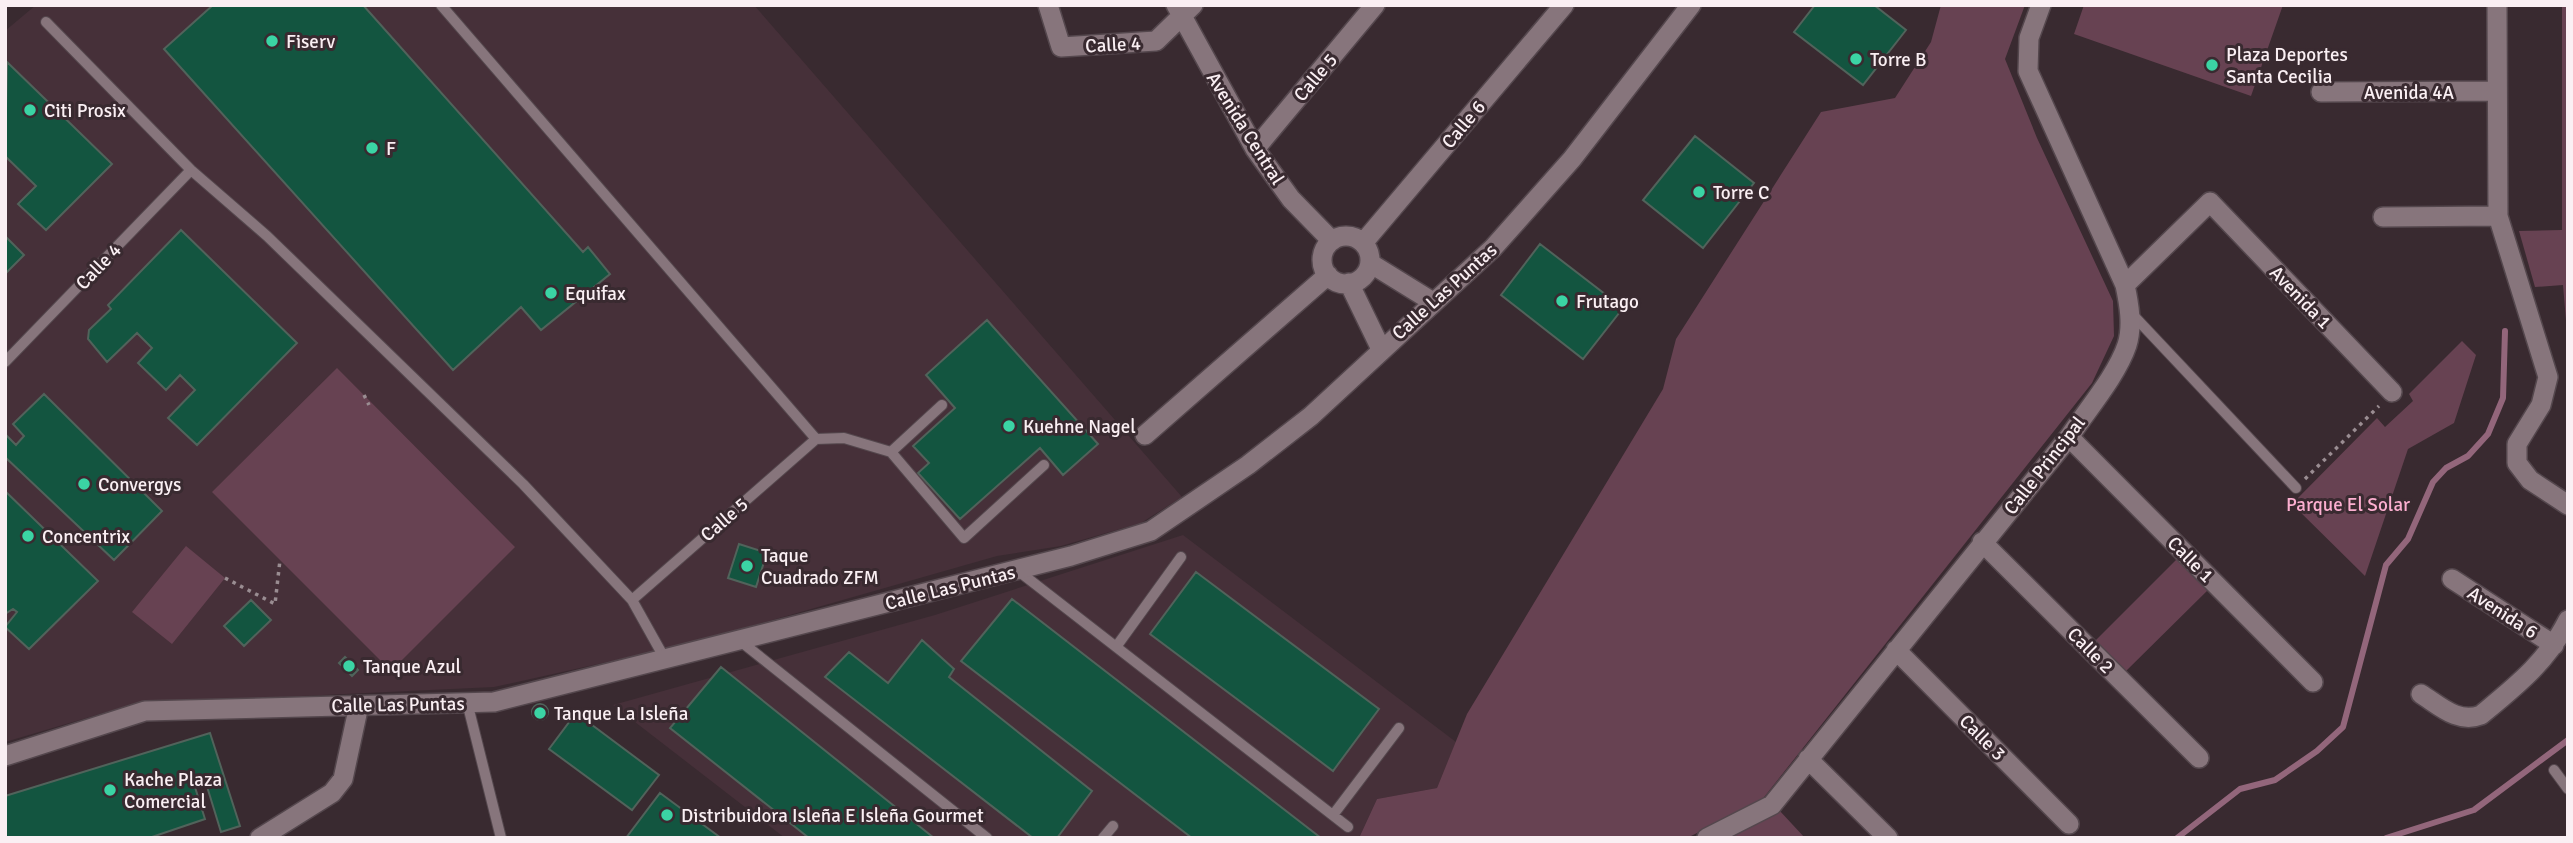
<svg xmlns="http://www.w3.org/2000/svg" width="2573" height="843" font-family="Signika,sans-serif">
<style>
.built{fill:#463039}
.green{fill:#674252}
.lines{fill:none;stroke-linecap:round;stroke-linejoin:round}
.stream{stroke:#93667b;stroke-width:6}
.building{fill:#135540;stroke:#51635b;stroke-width:2}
.lane-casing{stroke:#54474d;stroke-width:12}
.street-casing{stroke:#54474d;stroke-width:22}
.path{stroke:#9a8d92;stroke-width:3.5;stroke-dasharray:3.5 5;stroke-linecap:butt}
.lane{stroke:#87757c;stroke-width:10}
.street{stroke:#87757c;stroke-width:19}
.poi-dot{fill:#3bd4a4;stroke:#392a30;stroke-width:2.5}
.labels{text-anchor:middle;stroke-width:6;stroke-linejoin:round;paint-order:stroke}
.poi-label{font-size:19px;fill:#faeff3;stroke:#392a30;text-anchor:start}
.street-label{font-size:19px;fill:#faeff3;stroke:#392a30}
.park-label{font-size:19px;fill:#fcafd0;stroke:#392a30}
</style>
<rect width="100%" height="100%" fill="#392a30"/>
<!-- built -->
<path class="built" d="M 36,5 L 754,5 L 1182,497 L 1141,523 L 1061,546 L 997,556 L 688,644 L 494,687 L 134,704 L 5,742 L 5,31 Z
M 1183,535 L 1456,742 L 1437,788 L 1377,799 L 1359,838 L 785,838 L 613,705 L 935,615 Z"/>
<!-- green -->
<path class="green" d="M 1941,5 L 2025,5 L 2005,59 L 2037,138 L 2113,301 L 2114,336 L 2092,383 L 1761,801 L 1687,838 L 1359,838 L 1377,799 L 1437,788 L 1467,714 L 1663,389 L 1676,339 L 1821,112 L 1895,98 L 1931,42 Z
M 2084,5 L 2283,5 L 2251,96 L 2074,34 Z
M 2562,5 L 2568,5 L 2568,344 L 2563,285 L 2535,287 L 2519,231 L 2562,230 Z
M 2462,341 L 2476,355 L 2454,423 L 2408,449 L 2365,576 L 2292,504 L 2377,418 L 2385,427 L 2413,401 L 2409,394 Z
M 337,368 L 515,547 L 391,671 L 212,492 Z
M 186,546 L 225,578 L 172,644 L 132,612 Z
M 2178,558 L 2209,589 L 2125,672 L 2094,642 Z
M 1779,810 L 1805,838 L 1724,838 Z"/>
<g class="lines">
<!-- stream -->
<path class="stream" d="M 2177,838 L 2240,789 L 2275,780 L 2317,751 L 2343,727 L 2386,565 L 2408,539 L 2433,482 L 2446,468 L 2468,456 L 2488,434 L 2503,398 L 2505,331
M 2386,838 L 2474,810 L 2568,740"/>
</g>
<!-- building -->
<path class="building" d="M 213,5 L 363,5 L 583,252 L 588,247 L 610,274 L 541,330 L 521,307 L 453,370 L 164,49 Z
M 1815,5 L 1874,5 L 1906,30 L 1863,85 L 1794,32 Z
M 7,62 L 112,164 L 46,230 L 18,204 L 36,186 L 5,156 Z
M 1695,136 L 1754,183 L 1703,248 L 1643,200 Z
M 181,230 L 297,343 L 197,445 L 168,418 L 195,390 L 180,375 L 166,390 L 138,363 L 152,348 L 137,333 L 107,362 L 88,339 L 89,330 L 111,309 L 108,305 Z
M 5,236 L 24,255 L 5,274 Z
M 1540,244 L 1623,308 L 1583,359 L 1501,295 Z
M 987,320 L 1098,444 L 1063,475 L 1040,448 L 960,519 L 918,473 L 929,463 L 913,446 L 955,408 L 926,375 Z
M 44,394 L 162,511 L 114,560 L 5,457 L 5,434 L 16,445 L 24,436 L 13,424 Z
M 5,491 L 98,581 L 29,649 L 5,627 L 17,612 L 13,609 L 5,614 Z
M 739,544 L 767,553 L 756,587 L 728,578 Z
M 1196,572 L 1379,709 L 1333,771 L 1150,634 Z
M 1012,599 L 1321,838 L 1192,838 L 961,661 Z
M 251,600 L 271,620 L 244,646 L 224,626 Z
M 922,640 L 954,669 L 949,677 L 1092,791 L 1057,838 L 1033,838 L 825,677 L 849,652 L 888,683 Z
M 345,657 L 358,670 L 352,676 L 339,663 Z
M 721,667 L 934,838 L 809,838 L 670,728 Z
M532 712a8 8 0 1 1 16 0a8 8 0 1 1-16 0Z
M 576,713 L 659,775 L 632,810 L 549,749 Z
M 210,733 L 240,826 L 221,832 L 205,780 L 194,784 L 205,819 L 149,838 L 5,838 L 5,796 Z
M 660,793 L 721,838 L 626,838 Z"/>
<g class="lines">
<defs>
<path id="lane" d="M 441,5 L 816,439
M 46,22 L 191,170 L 267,236 L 523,484 L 632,600 L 665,659
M 2133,315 L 2296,488
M 5,362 L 191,170
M 816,439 L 844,438 L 891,452 L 942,405
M 891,452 L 964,538 L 1044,465
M 1017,570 L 1348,827
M 632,600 L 816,439
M 739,640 L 987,838
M 1116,647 L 1181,557
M 467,702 L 501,838
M 2554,770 L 2568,789
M 1333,815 L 1399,728
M 1103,838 L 1113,826"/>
<path id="street" d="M 1048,5 L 1061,47 L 1156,41 L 1193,5
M 1176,5 L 1255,149 L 1291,199 L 1332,241
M 2497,5 L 2498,216 L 2548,377 L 2541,405 L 2517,444 L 2517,463 L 2530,480 L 2568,505
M 2321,92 L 2497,91
M 1255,149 L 1375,5
M 2383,217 L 2498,216
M1322 260a24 24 0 1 1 48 0a24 24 0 1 1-48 0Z
M 1363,243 L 1564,5
M 1370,263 L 1433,302
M 1349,283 L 1381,349
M 2125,285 L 2210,202 L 2392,392
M 1145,435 L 1328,275
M 2069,437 L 2313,682
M 1982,542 L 2199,758
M 2452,579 L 2554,645
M 1896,650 L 2069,824
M 2421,694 C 2440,706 2458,724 2481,715 C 2516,686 2547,662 2568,620
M 5,756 L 145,711 L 494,702 L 1071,556 L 1151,531 L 1248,465 L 1311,416 L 1493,248 L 1572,159 L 1691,5
M 1808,759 L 1888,838
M 260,838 L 332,793 L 343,779 L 359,705
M 1707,838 L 1772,805 L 2069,437 C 2087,410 2117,375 2127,345 C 2133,326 2129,304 2125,285 L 2028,71 L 2029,38 L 2041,5"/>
</defs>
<!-- lane casing -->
<use href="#lane" class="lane-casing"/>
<!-- street casing -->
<use href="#street" class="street-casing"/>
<!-- path -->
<path class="path" d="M 364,395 L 369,405
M 2305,479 L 2379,406
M 225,578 L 275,604 L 280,560"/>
<!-- lane -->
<use href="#lane" class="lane"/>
<!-- street -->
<use href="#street" class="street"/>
</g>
<!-- markers -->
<g class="poi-dot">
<circle cx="272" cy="41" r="7"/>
<circle cx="1856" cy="59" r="7"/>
<circle cx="2212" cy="65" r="7"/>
<circle cx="30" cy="110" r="7"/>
<circle cx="372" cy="148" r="7"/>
<circle cx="1699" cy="192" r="7"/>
<circle cx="551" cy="293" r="7"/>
<circle cx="1562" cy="301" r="7"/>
<circle cx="1009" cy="426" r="7"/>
<circle cx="84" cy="484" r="7"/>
<circle cx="28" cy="536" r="7"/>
<circle cx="747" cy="566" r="7"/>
<circle cx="349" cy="666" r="7"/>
<circle cx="540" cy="713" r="7"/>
<circle cx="110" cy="790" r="7"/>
<circle cx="667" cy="815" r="7"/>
</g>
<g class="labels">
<!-- poi labels -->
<g class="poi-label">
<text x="286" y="48">Fiserv</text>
<text x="2226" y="61">Plaza Deportes<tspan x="2226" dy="22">Santa Cecilia</tspan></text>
<text x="1870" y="66">Torre B</text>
<text x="44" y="117">Citi Prosix</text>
<text x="386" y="155">F</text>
<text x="1713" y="199">Torre C</text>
<text x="565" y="300">Equifax</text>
<text x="1576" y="308">Frutago</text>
<text x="1023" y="433">Kuehne Nagel</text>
<text x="98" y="491">Convergys</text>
<text x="42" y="543">Concentrix</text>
<text x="761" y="562">Taque<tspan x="761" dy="22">Cuadrado ZFM</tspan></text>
<text x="363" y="673">Tanque Azul</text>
<text x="554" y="720">Tanque La Isleña</text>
<text x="124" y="786">Kache Plaza<tspan x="124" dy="22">Comercial</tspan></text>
<text x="681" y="822">Distribuidora Isleña E Isleña Gourmet</text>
</g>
<!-- street labels -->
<g class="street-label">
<text transform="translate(1113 44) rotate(-3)" y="7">Calle 4</text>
<text transform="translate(1315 77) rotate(-50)" y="7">Calle 5</text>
<text x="2409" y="99">Avenida 4A</text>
<text transform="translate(1463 124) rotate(-50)" y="7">Calle 6</text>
<text transform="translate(1246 128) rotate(58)" y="7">Avenida Central</text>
<text transform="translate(98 266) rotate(-46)" y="7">Calle 4</text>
<text transform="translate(1444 291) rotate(-42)" y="7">Calle Las Puntas</text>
<text transform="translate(2301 297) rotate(46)" y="7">Avenida 1</text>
<text transform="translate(2044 465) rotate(-52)" y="7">Calle Principal</text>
<text transform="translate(724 519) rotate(-41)" y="7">Calle 5</text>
<text transform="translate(2191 559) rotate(45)" y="7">Calle 1</text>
<text transform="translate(950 587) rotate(-14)" y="7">Calle Las Puntas</text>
<text transform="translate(2503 612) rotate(33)" y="7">Avenida 6</text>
<text transform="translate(2091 650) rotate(45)" y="7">Calle 2</text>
<text transform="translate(398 704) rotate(-1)" y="7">Calle Las Puntas</text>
<text transform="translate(1983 737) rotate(45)" y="7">Calle 3</text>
</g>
<!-- park labels -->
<g class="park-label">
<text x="2348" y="511">Parque El Solar</text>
</g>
</g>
<!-- border -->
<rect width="2573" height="843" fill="none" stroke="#faeff3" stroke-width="14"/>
</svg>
